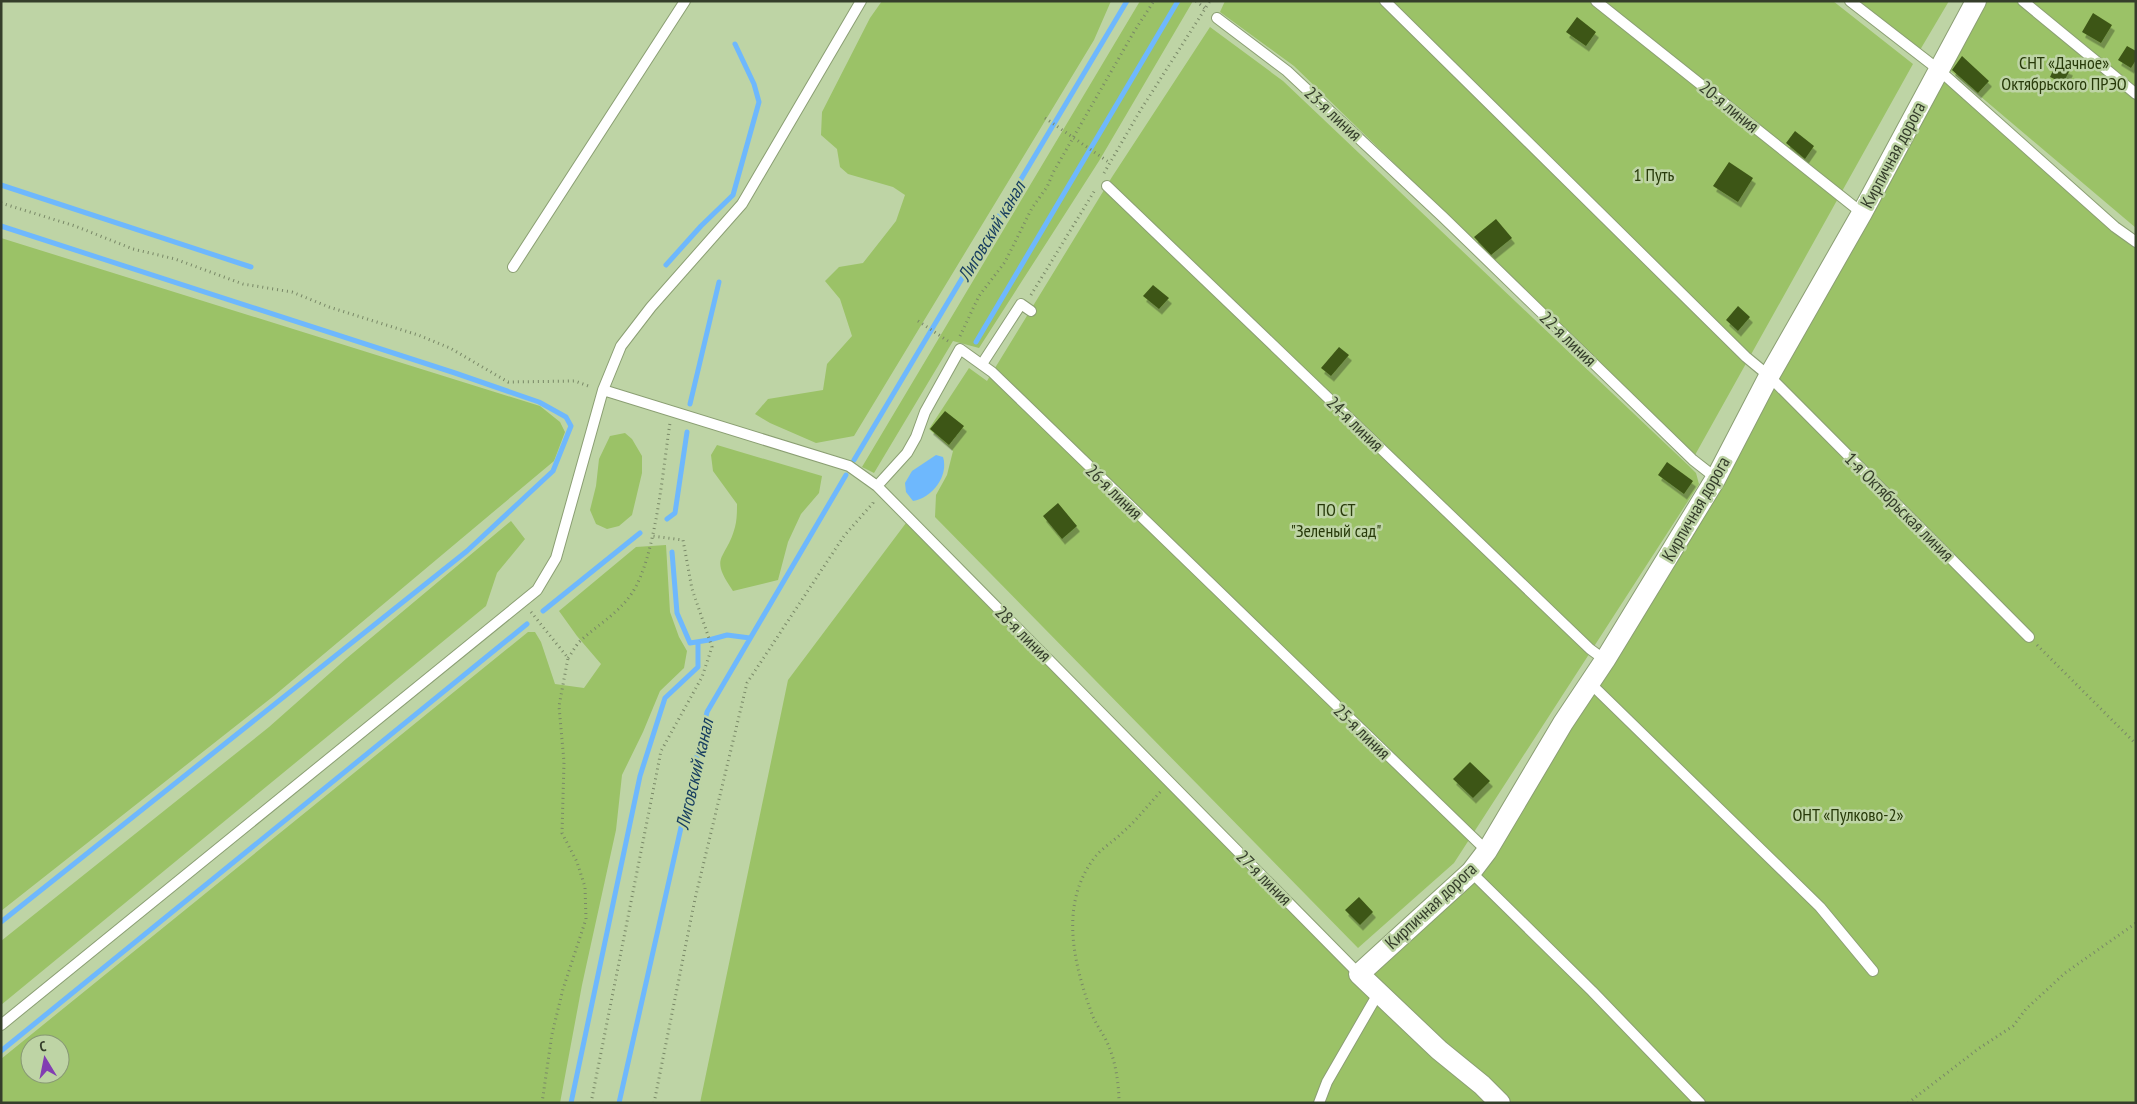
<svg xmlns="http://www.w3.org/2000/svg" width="2137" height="1104" font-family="'PT Sans Narrow',sans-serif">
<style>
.green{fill:#9bc267;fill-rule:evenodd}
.water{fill:#6eb8fd}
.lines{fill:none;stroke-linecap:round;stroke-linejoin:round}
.stream{stroke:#6eb8fd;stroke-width:5}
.building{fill:#3e5717;filter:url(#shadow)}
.lane-casing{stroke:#8b9f73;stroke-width:12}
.street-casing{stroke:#8b9f73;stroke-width:22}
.path{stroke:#798867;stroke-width:3;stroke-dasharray:1 4;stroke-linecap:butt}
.lane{stroke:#fff;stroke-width:10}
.street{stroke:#fff;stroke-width:20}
.labels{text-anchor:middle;stroke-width:5;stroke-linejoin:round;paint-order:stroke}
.park-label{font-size:18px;fill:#283a0a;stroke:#bed4a5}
.street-label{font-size:18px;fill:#353e2b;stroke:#bed4a5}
.water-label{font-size:19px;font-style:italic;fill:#153c5f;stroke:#bed4a5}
</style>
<defs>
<filter id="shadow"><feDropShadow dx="3" dy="5.5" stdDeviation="0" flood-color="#0004"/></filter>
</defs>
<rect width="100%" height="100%" fill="#bed4a5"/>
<!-- green -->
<path class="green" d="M 882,1 L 1111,1 L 1094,40 L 854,436 L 816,443 L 770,423 L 755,414 L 768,399 L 823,390 L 827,364 L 852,336 L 840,299 L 825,281 L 839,267 L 863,263 L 896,221 L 905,195 L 893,187 L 848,174 L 840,167 L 837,149 L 821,135 L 822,112 L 870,18 Z
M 1140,1 L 1193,1 L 1099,161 L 979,348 L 953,341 L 874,473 L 862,467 Z
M 1225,1 L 1833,1 L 1913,64 L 1695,455 L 1294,66 L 1220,12 Z
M 1858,1 L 1949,1 L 1920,50 Z
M 1985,1 L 2136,1 L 2136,228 L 1947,68 Z
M 1210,27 L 1283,81 L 1689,466 L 1696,473 L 1699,484 L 1454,863 L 1358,948 L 935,517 L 936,495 L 947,475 L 953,451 L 929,429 L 969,368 L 987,381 L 1112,177 Z
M 1939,70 L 2136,242 L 2136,1103 L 700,1103 L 788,680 L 909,519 L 1359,974 L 1471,872 L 1590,683 Z
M 1,238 L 540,406 L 560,422 L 565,432 L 554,461 L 275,695 L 1,911 Z
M 625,433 L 632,439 L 642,456 L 642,473 L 632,515 L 619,526 L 607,529 L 596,524 L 590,510 L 596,486 L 599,459 L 610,436 Z
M 717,445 L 822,476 L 819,493 L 801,514 L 788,542 L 778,580 L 733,591 C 708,555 726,561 735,527 C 737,520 737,511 737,504 L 713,471 L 711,455 Z
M 511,521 L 525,539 L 497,573 L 486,606 L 1,1005 L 1,941 L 269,727 L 347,658 Z
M 666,545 L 670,612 L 679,637 L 687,651 L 684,668 L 660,691 L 643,732 L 622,775 L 616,830 L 582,985 L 560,1103 L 1,1103 L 1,1059 L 528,632 L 535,632 L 541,642 L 555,684 L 584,688 L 601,664 L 577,636 L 559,611 L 636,547 ZM 30,1044 L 60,1044 L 60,1074 L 30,1074 Z"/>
<!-- water -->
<path class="water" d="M 936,455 L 943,457 C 949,476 932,498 913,501 L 906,492 L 905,483 L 912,471 Z"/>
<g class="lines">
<!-- stream -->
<path class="stream" d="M 1,185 L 251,267
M 1,226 L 455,373 L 539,402 L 566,417 L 571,426 L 553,471 L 467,551 L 1,922
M 666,265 L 701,226 L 733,195 L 759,102 L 754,84 L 735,44
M 976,342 L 1178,1
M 690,404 L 719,282
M 854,460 L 1127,1
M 667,519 L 675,513 L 687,432
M 672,552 L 677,613 L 690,643 L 709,640 L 727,635 L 750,638
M 543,611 L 640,533
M 1,1051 L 527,624
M 571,1103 L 640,776 L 665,698 L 698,667 L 698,642
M 619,1103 L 707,712 L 846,475"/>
</g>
<!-- building -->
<path class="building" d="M 2093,13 L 2112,25 L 2101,43 L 2082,32 Z
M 1577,17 L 1596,32 L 1586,46 L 1566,32 Z
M 2127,46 L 2136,51 L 2136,60 L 2131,68 L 2118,60 Z
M 1962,56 L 1989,81 L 1978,93 L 1952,70 Z
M 2056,64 L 2070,70 L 2063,83 L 2050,77 Z
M 1795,131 L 1814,146 L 1805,159 L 1786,143 Z
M 1729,162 L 1753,178 L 1738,202 L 1713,186 Z
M 1496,219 L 1512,238 L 1491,255 L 1474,237 Z
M 1153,285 L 1169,298 L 1159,309 L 1143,296 Z
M 1738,306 L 1750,317 L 1738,331 L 1726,320 Z
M 1339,347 L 1349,355 L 1331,376 L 1321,368 Z
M 945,411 L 964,426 L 949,445 L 930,429 Z
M 1667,462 L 1693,481 L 1684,494 L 1658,475 Z
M 1058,503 L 1077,526 L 1062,539 L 1043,516 Z
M 1470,762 L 1490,781 L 1473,798 L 1453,779 Z
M 1359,897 L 1373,912 L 1360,925 L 1345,910 Z"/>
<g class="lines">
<defs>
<path id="lane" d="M 1385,1 L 1746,357 L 1769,376 L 2029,637
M 1596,1 L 1862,213
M 1850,1 L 1939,70 L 2115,227 L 2136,242
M 2023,1 L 2136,94
M 1217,18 L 1287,71 L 1444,218 L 1693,460 L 1716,478
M 1107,186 L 1590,649 L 1605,660
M 513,267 L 685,1
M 982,364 L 1021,304 L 1031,311
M 603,390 L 849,466 L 877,486 L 1359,974
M 877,486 L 907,453 L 916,437 L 925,412 L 960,349 L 992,372 L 1487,851
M 1590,683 L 1820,907 L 1873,971
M 1471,872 L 1592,991 L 1700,1103
M 1,1025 L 537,590 L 556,558 L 603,390 L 621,346 L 651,307 L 742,204 L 861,1
M 1319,1103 L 1327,1082 L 1379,992"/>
<path id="street" d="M 1500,1103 L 1482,1085 L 1439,1050 L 1359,974 L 1471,872 L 1487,851 L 1563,723 L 1605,660 L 1716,478 L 1769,376 L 1862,213 L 1976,1"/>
</defs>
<!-- lane casing -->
<use href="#lane" class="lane-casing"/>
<!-- street casing -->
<use href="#street" class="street-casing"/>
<!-- path -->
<path class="path" d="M 1196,1 L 1207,10
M 1045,118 L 1110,163
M 1104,173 L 1140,111 L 1210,1
M 1,203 L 75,226 L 133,249 L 175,259 L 243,284 L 292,292 L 329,307 L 418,335 L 450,348 L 508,382 L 575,381 L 591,387
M 1031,295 L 1095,190
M 918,321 L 951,343
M 960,336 L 979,296 L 1005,262 L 1032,208 L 1047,187 L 1054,171 L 1135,30 L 1154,1
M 531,612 L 568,658 L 559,706 L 564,762 L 562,833 L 577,862 L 585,887 L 586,919 L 563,989 L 552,1034 L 542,1103
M 2037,645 L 2136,744
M 568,658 C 572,653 575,647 579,642 C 596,626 618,614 632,593 C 656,557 663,468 670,423
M 591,1103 L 661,751 L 702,677 L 712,647 L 692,589 L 683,540 L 652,536
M 654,1103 L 695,899 L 747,683 L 844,536 L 873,503 L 874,499
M 1119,1103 C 1119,1082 1115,1058 1106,1040 C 1102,1032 1097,1026 1093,1017 C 1074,965 1058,905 1095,857 C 1102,848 1114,841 1123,832 C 1137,820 1149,804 1162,790
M 1908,1103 L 1978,1049 L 2013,1026 L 2026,1009 L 2065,973 L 2136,923"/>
<!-- lane -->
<use href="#lane" class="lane"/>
<!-- street -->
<use href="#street" class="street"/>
</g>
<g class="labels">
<!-- park labels -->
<g class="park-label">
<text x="2064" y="69">СНТ «Дачное»<tspan x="2064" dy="21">Октябрьского ПРЭО</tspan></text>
<text x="1654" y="181">1 Путь</text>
<text x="1336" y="516">ПО СТ<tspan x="1336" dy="21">"Зеленый сад"</tspan></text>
<text x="1848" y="821">ОНТ «Пулково-2»</text>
</g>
<!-- street labels -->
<g class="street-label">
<text transform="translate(1729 107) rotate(39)" y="6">20-я линия</text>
<text transform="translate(1333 114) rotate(43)" y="6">23-я линия</text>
<text transform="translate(1893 155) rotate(-62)" y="6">Кирпичная дорога</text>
<text transform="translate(1568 339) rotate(44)" y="6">22-я линия</text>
<text transform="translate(1355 424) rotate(44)" y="6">24-я линия</text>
<text transform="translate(1114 492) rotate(44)" y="6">26-я линия</text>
<text transform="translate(1899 507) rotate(45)" y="6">1-я Октябрьская линия</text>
<text transform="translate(1696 509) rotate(-60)" y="6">Кирпичная дорога</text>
<text transform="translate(1023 634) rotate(45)" y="6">28-я линия</text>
<text transform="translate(1362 732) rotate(44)" y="6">25-я линия</text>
<text transform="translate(1264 878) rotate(45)" y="6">27-я линия</text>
<text transform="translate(1431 906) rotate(-43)" y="6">Кирпичная дорога</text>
</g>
<!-- water labels -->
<g class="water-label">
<text transform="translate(991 231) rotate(-59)" y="7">Лиговский канал</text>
<text transform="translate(694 774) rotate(-77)" y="7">Лиговский канал</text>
</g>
</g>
<!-- border -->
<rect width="2137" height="1104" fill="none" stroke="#353e2b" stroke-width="5"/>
<!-- north arrow -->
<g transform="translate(45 1059) rotate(350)"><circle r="24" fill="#bed4a5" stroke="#879874"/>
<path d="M0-4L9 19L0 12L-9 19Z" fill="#823eb2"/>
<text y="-8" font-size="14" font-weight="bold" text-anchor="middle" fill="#353e2b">С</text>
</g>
</svg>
